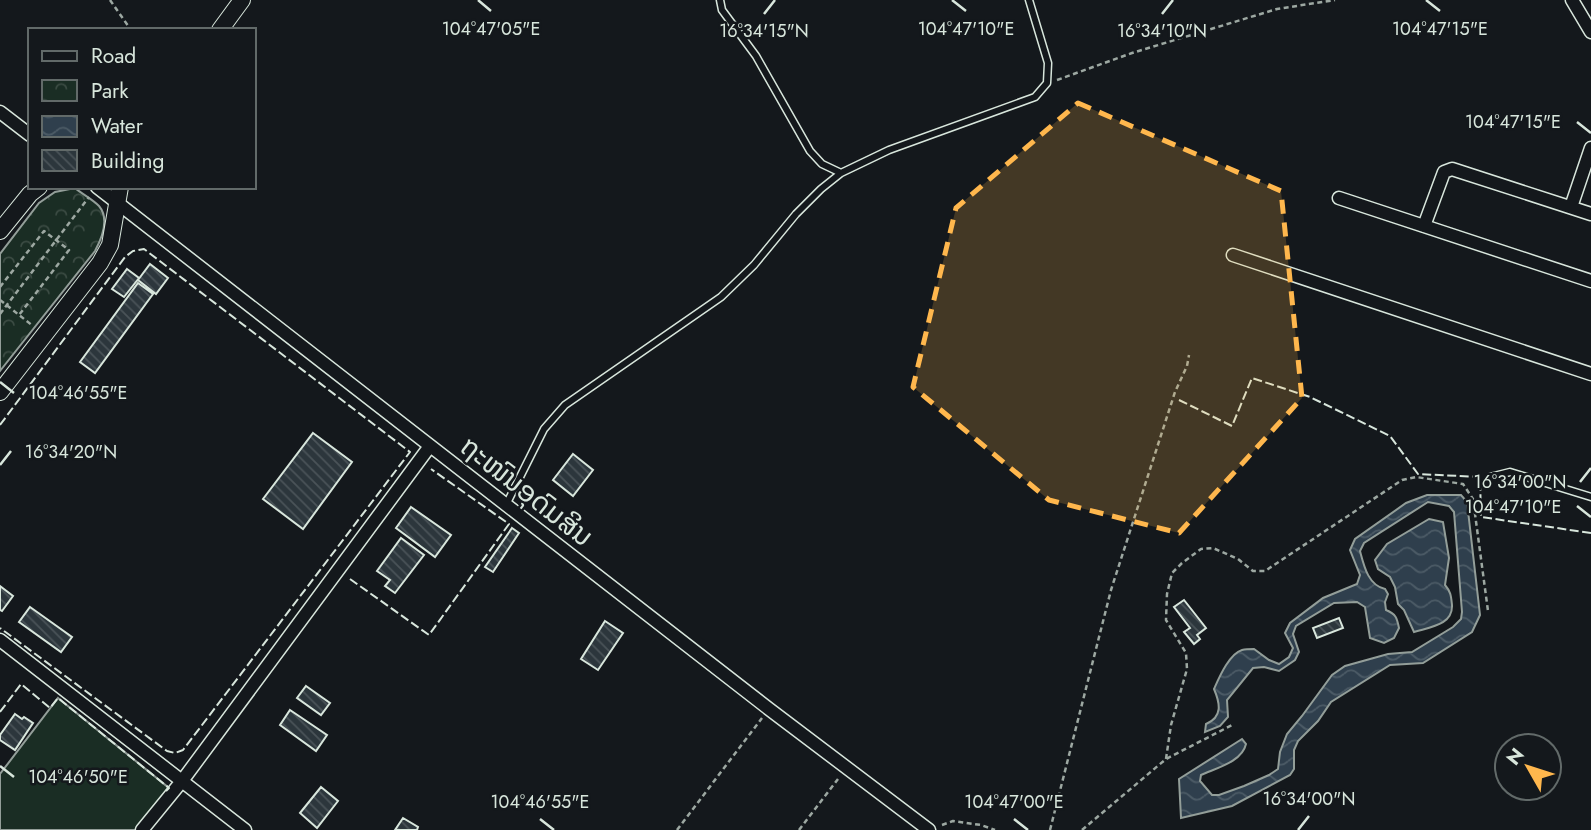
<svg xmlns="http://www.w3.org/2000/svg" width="1591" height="830" font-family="Jost,'Noto Sans Lao',sans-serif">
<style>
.grass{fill:#1a2d24;stroke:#939e99;stroke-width:2}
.park{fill:url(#park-crowns);stroke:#939e99;stroke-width:2}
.water{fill:url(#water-waves);stroke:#939e99;stroke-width:2}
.building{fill:url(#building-back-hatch);stroke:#d8e6dc;stroke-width:2}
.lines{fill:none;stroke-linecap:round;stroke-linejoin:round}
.service-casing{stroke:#d8e6dc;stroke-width:9}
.minor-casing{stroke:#d8e6dc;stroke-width:15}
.tertiary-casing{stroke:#d8e6dc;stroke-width:18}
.path{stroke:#9da8a2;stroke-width:2.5;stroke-dasharray:5 3.5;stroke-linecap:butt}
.service{stroke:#14181c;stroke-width:6}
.minor{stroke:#14181c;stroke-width:12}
.tertiary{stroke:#14181c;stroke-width:16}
.fence{stroke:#d8e6dc;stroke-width:2;stroke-dasharray:9 3.5;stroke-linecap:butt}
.marked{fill:#ffb74d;fill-opacity:0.2;stroke:#ffb74d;stroke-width:5;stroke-dasharray:14 9;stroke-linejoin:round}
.ticks{fill:none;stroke:#d8e6dc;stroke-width:2.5}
.labels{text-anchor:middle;stroke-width:5;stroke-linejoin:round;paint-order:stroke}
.street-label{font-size:28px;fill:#d8e6dc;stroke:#14181c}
.ticks-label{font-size:18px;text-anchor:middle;fill:#d8e6dc;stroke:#14181c;stroke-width:5;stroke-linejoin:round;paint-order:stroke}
</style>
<defs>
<pattern id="park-crowns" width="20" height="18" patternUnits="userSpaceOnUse" patternTransform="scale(1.75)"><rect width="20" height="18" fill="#1a2d24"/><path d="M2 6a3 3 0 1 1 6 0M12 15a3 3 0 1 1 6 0" fill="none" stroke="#3b4b43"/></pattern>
<pattern id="water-waves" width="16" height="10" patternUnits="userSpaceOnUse" patternTransform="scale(1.75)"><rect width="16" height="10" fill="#2f3f4d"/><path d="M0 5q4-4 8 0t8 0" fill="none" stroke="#4c5b66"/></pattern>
<pattern id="building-back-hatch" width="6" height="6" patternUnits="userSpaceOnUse" patternTransform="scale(1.75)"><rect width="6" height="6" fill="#2c363c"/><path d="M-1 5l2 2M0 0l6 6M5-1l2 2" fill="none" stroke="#4a5358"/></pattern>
</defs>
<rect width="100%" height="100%" fill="#14181c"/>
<!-- grass -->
<path class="grass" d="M 58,698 L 169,788 L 135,830 L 0,830 L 0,774 Z"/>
<!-- park -->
<path class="park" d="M 75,188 C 82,194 92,199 99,206 C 110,219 102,238 95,251 L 0,371 L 0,254 L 39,203 L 55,192 Z"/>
<!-- water -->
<path class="water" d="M 1427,495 L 1461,495 L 1467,502 L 1480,615 L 1472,632 L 1423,663 L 1390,665 L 1331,702 L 1318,721 L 1298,741 L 1294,750 L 1294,769 L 1290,775 L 1232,806 L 1181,818 L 1179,779 L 1242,739 L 1246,744 C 1242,762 1216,768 1201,775 L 1200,781 L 1212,795 L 1219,795 L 1244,786 L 1269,775 L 1278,769 L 1280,752 L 1287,734 L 1302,716 L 1332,675 L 1345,666 L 1388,654 L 1412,652 L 1453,627 L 1461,619 L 1462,612 L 1454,512 L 1449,506 L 1428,502 L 1364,543 L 1360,551 C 1364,566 1368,585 1385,589 L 1388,594 L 1385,602 L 1386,610 C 1396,614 1397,618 1399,628 L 1394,638 L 1384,643 L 1370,638 L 1365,607 L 1357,602 L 1334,603 L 1296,626 L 1293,634 L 1299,652 L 1295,660 L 1279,671 L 1264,667 L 1253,668 L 1227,700 L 1228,717 L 1220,726 L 1205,732 L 1206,724 C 1223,717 1220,703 1214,689 C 1219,678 1229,654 1242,650 C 1246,649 1250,649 1254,649 L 1269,660 L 1279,664 L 1289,657 L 1293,648 L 1285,633 L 1290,623 L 1323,598 L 1357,584 L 1360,575 L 1350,550 L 1355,539 L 1406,503 Z
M 1429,519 L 1443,522 L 1449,558 L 1445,585 C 1451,592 1451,596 1452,605 C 1453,625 1430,627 1414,632 L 1404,610 L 1398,604 L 1395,587 L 1390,577 L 1378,569 L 1375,560 L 1387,544 Z"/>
<!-- building -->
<path class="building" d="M 150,264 L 168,278 L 156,294 L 138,280 Z
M 127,269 L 139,278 L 124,297 L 112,289 Z
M 138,283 L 153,294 L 95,373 L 80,362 Z
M 313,433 L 352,462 L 303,529 L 263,499 Z
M 573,454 L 593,470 L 573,496 L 553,480 Z
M 411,507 L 451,535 L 435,557 L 396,528 Z
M 512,528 L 519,533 L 493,572 L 485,567 Z
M 401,538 L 424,555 L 395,593 L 385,586 L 390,580 L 377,571 Z
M 0,586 L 13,596 L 2,611 L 0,610 Z
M 1184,600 L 1206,628 L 1197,635 L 1200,639 L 1194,644 L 1184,632 L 1190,628 L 1174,607 Z
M 30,607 L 72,637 L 61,652 L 19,622 Z
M 1339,618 L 1343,628 L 1317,638 L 1313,628 Z
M 605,621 L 623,633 L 598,670 L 581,659 Z
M 306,686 L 330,703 L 321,715 L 297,698 Z
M 290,710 L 327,735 L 316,751 L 280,725 Z
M 15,714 L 22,719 L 24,717 L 33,723 L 15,750 L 0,740 L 0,735 Z
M 321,787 L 338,801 L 317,828 L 300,813 Z
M 403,818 L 418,827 L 417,830 L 395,830 Z"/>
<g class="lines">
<defs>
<path id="service" d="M 720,0 L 722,10 L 756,56 L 810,151 L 822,164 L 841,173
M 1490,477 L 1510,472 L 1591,497
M 506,505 L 544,429 L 565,405 L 721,297 L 754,265 L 796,214 L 821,189 L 841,173 L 889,150 L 1035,97 L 1047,83 L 1048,63 L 1029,0"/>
<path id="minor" d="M 1572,0 L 1591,32
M 0,112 L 30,135
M 97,187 L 769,709 L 929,830
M 1339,198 L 1591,281
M 1571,207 L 1591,148
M 1424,226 L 1444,172 L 1452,169 L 1591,214
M 1233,255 L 1591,374
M 0,640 L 245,830
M 142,830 L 182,781 L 430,446"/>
<path id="tertiary" d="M 220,30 L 242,0
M 0,231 L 30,194 L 39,187
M 0,392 L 100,263 L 110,245 L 120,187"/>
</defs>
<!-- service casing -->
<use href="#service" class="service-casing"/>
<!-- minor casing -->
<use href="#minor" class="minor-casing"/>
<!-- tertiary casing -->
<use href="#tertiary" class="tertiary-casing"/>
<!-- path -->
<path class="path" d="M 110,0 L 131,30
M 1057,80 L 1132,53 L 1277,9 L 1335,0
M 0,287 L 44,231 L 69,250 L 19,315
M 0,300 L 33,326
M 0,314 L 89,197
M 1166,759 L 1171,725 L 1187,669 L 1186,653 L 1166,620 L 1167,594 L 1172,573 L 1182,563 L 1201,549 L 1213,548 L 1238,559 L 1253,571 L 1265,571 L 1402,480 L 1416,477 L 1463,484 L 1473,499 L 1488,611
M 942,825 L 953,821 L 981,825 L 995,830
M 677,830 L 762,718
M 799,830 L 838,779
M 1050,830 L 1111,590 L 1175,392 L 1187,366 L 1189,355
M 1082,830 L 1166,759 L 1234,724"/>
<!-- service -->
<use href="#service" class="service"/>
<!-- minor -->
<use href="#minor" class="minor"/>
<!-- tertiary -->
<use href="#tertiary" class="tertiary"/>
<!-- fence -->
<path class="fence" d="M 1179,400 L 1232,426 L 1252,378 L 1310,397 L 1390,436 L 1418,474 L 1480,477 L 1481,517 L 1591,533
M 0,425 L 125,257 L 133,251 L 144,249 L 410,452 L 183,750 L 175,753 L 167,751 L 0,628
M 350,579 L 429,635 L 509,524 L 431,469
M 0,712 L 21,684 L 50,708 L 58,698 L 169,788 L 166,791"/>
</g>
<!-- marked area -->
<path class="marked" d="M 1078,103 L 1281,191 L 1302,398 L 1179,533 L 1049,500 L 913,387 L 956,208 Z"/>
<!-- ticks -->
<path class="ticks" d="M 478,0 L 491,11M 952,0 L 966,11M 1426,0 L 1440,11M 764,14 L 775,0M 1162,14 L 1173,0M 1577,122 L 1591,133M 0,382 L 14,393M 0,465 L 11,451M 1580,482 L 1591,468M 1577,506 L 1591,517M 0,766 L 14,777M 540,819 L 554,830M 1014,819 L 1028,830M 1298,830 L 1309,816"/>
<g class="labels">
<!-- street labels -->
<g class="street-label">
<text transform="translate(527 491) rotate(38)" y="10">ຖະໜົນອຸດົມສິນ</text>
</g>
</g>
<g class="ticks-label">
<text x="491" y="35">104°47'05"E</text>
<text x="966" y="35">104°47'10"E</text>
<text x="1440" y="35">104°47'15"E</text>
<text x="764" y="37">16°34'15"N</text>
<text x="1162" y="37">16°34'10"N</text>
<text x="1513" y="128">104°47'15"E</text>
<text x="78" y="399">104°46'55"E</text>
<text x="71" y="458">16°34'20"N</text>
<text x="1520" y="488">16°34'00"N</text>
<text x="1513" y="513">104°47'10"E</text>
<text x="78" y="783">104°46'50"E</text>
<text x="1309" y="805">16°34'00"N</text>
<text x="540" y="808">104°46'55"E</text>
<text x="1014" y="808">104°47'00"E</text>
</g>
<!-- legend -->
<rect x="28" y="28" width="228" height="161" fill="#14181c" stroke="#626a69" stroke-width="2"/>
<rect x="42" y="51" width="35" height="10" fill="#14181c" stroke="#626a69" stroke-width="2"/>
<text x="91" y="63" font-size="21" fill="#d8e6dc">Road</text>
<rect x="42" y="80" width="35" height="21" fill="url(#park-crowns)" stroke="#626a69" stroke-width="2"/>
<text x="91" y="98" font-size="21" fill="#d8e6dc">Park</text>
<rect x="42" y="116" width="35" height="21" fill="url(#water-waves)" stroke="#626a69" stroke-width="2"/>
<text x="91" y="133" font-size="21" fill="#d8e6dc">Water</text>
<rect x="42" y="150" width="35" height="21" fill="url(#building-back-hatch)" stroke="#626a69" stroke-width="2"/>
<text x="91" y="168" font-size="21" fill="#d8e6dc">Building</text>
<!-- north arrow -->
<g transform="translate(1528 767) rotate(309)"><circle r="33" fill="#14181c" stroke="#626a69" stroke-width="2"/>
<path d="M0-5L12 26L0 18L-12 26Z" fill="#ffb74d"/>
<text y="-10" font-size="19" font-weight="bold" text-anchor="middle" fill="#d8e6dc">N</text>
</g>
</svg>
